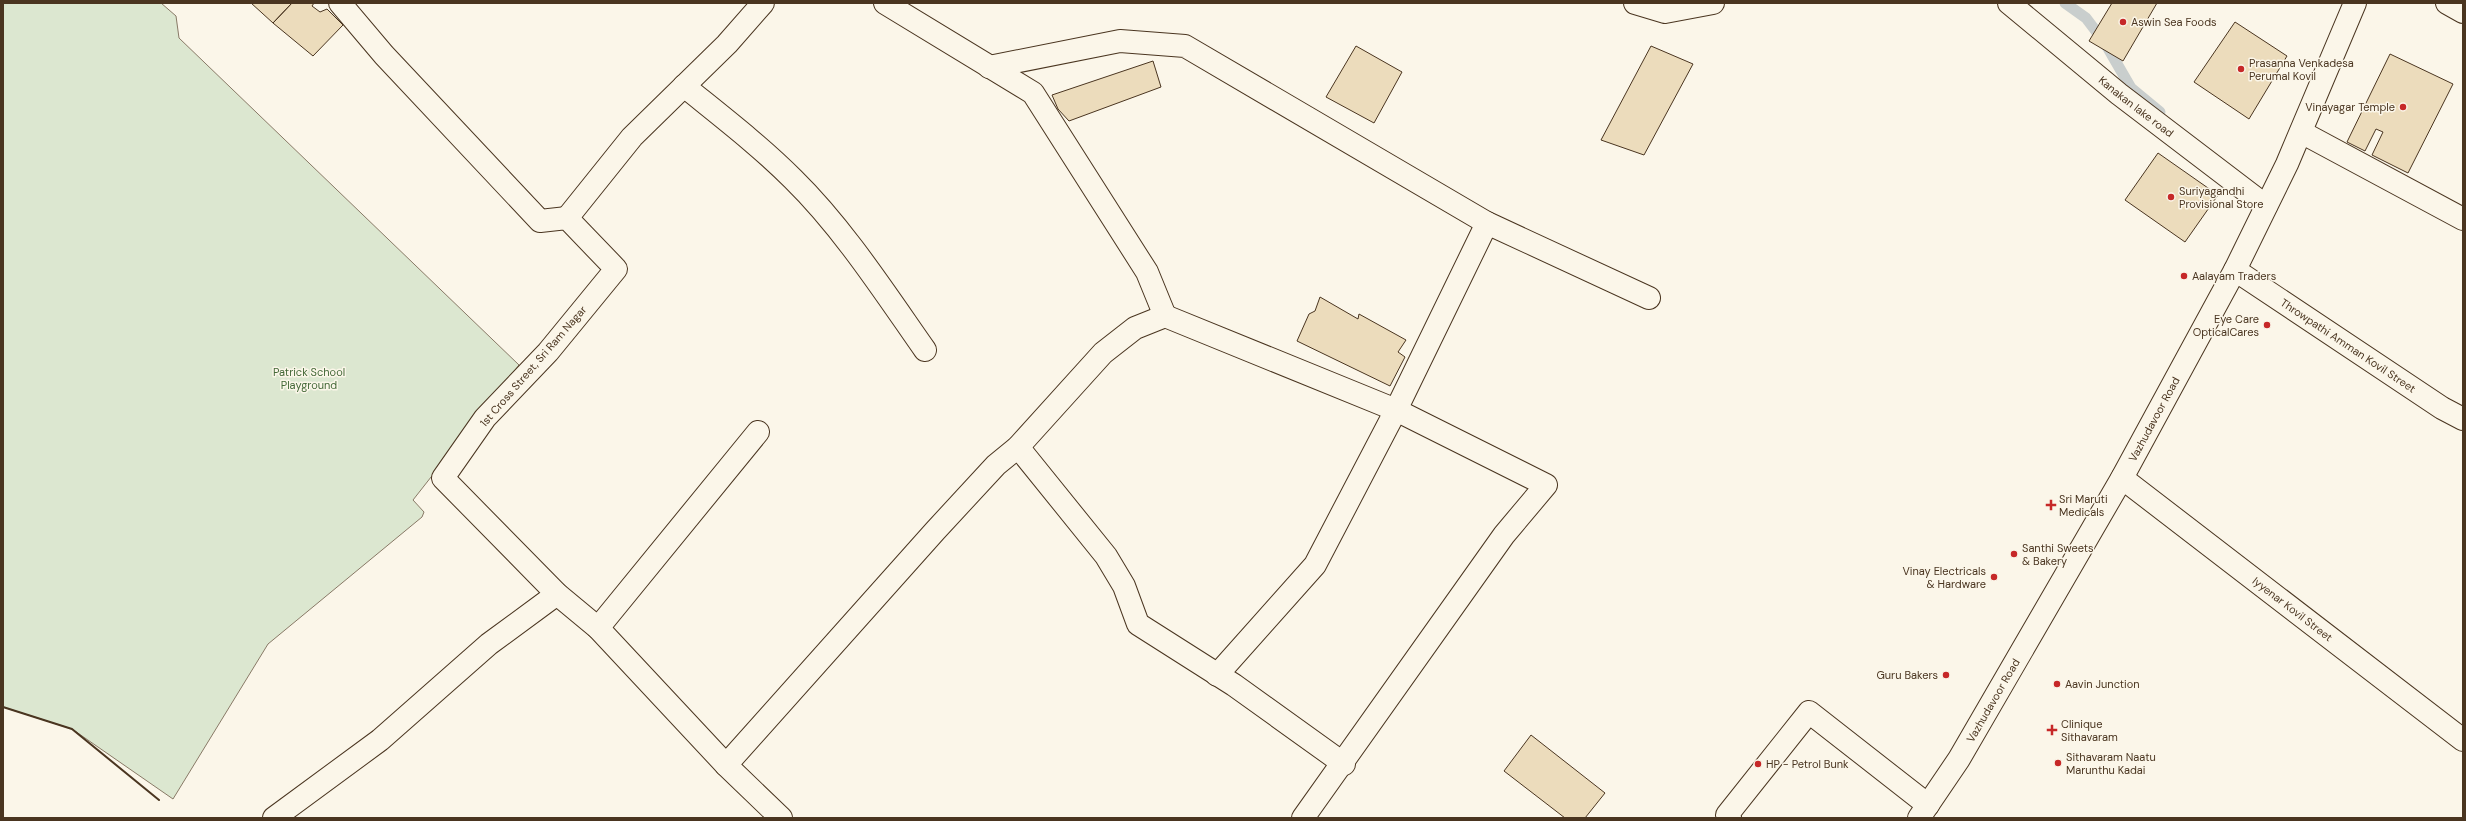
<svg xmlns="http://www.w3.org/2000/svg" width="2466" height="821" font-family="'DM Sans',sans-serif">
<style>
.green{fill:#dce7d0;stroke:#887966}
.lines{fill:none;stroke-linecap:round;stroke-linejoin:round}
.stream{stroke:#c9cecd;stroke-width:11}
.building{fill:#ecdcbc;stroke:#4a3520}
.minor-casing{stroke:#4a3520;stroke-width:24}
.major-casing{stroke:#4a3520;stroke-width:24}
.minor{stroke:#fbf6e9;stroke-width:22}
.major{stroke:#fbf6e9;stroke-width:22}
.wall{stroke:#4a3520;stroke-width:2}
.poi-dot{fill:#c62828;stroke:#fbf6e9;stroke-width:1.5}
.labels{text-anchor:middle;stroke-width:3;stroke-linejoin:round;paint-order:stroke}
.poi-label{font-size:11px;fill:#4a3520;stroke:#fbf6e9;text-anchor:start}
.street-label{font-size:11px;fill:#4a3520;stroke:#fbf6e9}
.park-label{font-size:11px;fill:#436837;stroke:#fbf6e9}
</style>
<rect width="100%" height="100%" fill="#fbf6e9"/>
<!-- green -->
<path class="green" d="M 3,3 L 161,3 L 176,16 L 179,38 L 519,365 L 413,500 L 424,512 L 422,517 L 268,644 L 173,799 L 72,729 L 3,707 Z"/>
<g class="lines">
<!-- stream -->
<path class="stream" d="M 2065,3 L 2086,18 L 2105,43 L 2131,88 L 2160,112"/>
</g>
<!-- building -->
<path class="building" d="M 251,3 L 292,3 L 273,23 Z
M 292,3 L 314,3 L 312,6 L 320,12 L 327,9 L 343,25 L 313,56 L 273,23 Z
M 2112,3 L 2157,3 L 2123,61 L 2089,41 Z
M 2235,22 L 2287,56 L 2249,119 L 2194,82 Z
M 1356,46 L 1402,72 L 1374,123 L 1326,97 Z
M 1651,46 L 1693,64 L 1644,155 L 1601,140 Z
M 2390,54 L 2453,84 L 2408,173 L 2372,155 L 2383,132 L 2376,129 L 2365,151 L 2347,142 Z
M 1153,61 L 1161,87 L 1069,121 L 1058,109 L 1052,95 Z
M 2158,153 L 2218,195 L 2185,242 L 2125,200 Z
M 1320,297 L 1358,319 L 1359,314 L 1406,340 L 1398,352 L 1405,357 L 1390,386 L 1297,341 L 1309,314 L 1315,311 Z
M 1531,735 L 1605,793 L 1585,818 L 1565,818 L 1504,771 Z"/>
<g class="lines">
<defs>
<g id="minor">
<path d="M 340,3 L 384,55 L 540,221 L 567,218 L 616,269 L 548,352 L 485,418 L 443,478 L 557,594 L 598,628 L 726,765 L 781,818"/>
<path d="M 885,3 L 1033,93 L 1147,272 L 1165,316"/>
<path d="M 1635,3 L 1665,12 L 1713,3"/>
<path id="s1" d="M 2009,3 L 2119,94 L 2266,206"/>
<path d="M 2447,3 L 2463,12"/>
<path d="M 989,67 L 1120,41 L 1185,46 L 1487,223"/>
<path d="M 684,86 C 721,116 759,145 793,179 C 843,228 885,293 925,350"/>
<path d="M 2301,132 L 2463,219"/>
<path d="M 567,218 L 632,137 L 727,44 L 763,3"/>
<path id="s2" d="M 2235,270 L 2442,408 L 2463,419"/>
<path d="M 1018,447 L 1106,556 L 1124,586 L 1138,624 L 1234,685 L 1344,764"/>
<path id="s3" d="M 2122,478 L 2463,740"/>
<path d="M 598,628 L 758,432"/>
<path d="M 1217,675 L 1315,565 L 1396,410 L 1487,223 L 1649,298"/>
<path d="M 726,765 L 935,531 L 996,465 L 1018,447 L 1103,353 L 1135,328 L 1165,316 L 1396,410 L 1546,485 L 1504,535 L 1303,818"/>
<path d="M 274,818 L 380,740 L 489,644 L 557,594"/>
<path d="M 1730,818 L 1727,815 L 1809,712 L 1928,805"/>
</g>
<g id="major">
<path id="s4" d="M 1919,818 L 1959,759 L 2122,478 L 2235,270 L 2287,164 L 2355,3"/>
</g>
</defs>
<!-- minor casing -->
<use href="#minor" class="minor-casing"/>
<!-- major casing -->
<use href="#major" class="major-casing"/>
<!-- minor -->
<use href="#minor" class="minor"/>
<!-- major -->
<use href="#major" class="major"/>
<!-- wall -->
<path class="wall" d="M 3,707 L 72,729 L 159,800"/>
</g>
<!-- markers -->
<g class="poi-dot">
<circle cx="2123" cy="22" r="4"/>
<circle cx="2241" cy="69" r="4"/>
<circle cx="2403" cy="107" r="4"/>
<circle cx="2171" cy="197" r="4"/>
<circle cx="2184" cy="276" r="4"/>
<circle cx="2267" cy="325" r="4"/>
<path d="M2049 499h4v4h4v4h-4v4h-4v-4h-4v-4h4z"/>
<circle cx="2014" cy="554" r="4"/>
<circle cx="1994" cy="577" r="4"/>
<circle cx="1946" cy="675" r="4"/>
<circle cx="2057" cy="684" r="4"/>
<path d="M2050 724h4v4h4v4h-4v4h-4v-4h-4v-4h4z"/>
<circle cx="2058" cy="763" r="4"/>
<circle cx="1758" cy="764" r="4"/>
</g>
<g class="labels">
<!-- poi labels -->
<g class="poi-label">
<text x="2131" y="26">Aswin Sea Foods</text>
<text x="2249" y="67">Prasanna Venkadesa<tspan x="2249" dy="13">Perumal Kovil</tspan></text>
<text x="2395" y="111" text-anchor="end">Vinayagar Temple</text>
<text x="2179" y="195">Suriyagandhi<tspan x="2179" dy="13">Provisional Store</tspan></text>
<text x="2192" y="280">Aalayam Traders</text>
<text x="2259" y="323" text-anchor="end">Eye Care<tspan x="2259" dy="13">OpticalCares</tspan></text>
<text x="2059" y="503">Sri Maruti<tspan x="2059" dy="13">Medicals</tspan></text>
<text x="2022" y="552">Santhi Sweets<tspan x="2022" dy="13">&amp; Bakery</tspan></text>
<text x="1986" y="575" text-anchor="end">Vinay Electricals<tspan x="1986" dy="13">&amp; Hardware</tspan></text>
<text x="1938" y="679" text-anchor="end">Guru Bakers</text>
<text x="2065" y="688">Aavin Junction</text>
<text x="2061" y="728">Clinique<tspan x="2061" dy="13">Sithavaram</tspan></text>
<text x="2066" y="761">Sithavaram Naatu<tspan x="2066" dy="13">Marunthu Kadai</tspan></text>
<text x="1766" y="768">HP - Petrol Bunk</text>
</g>
<!-- street labels -->
<g class="street-label">
<text dy="4" stroke="none"><textPath href="#s1" startOffset="164">Kanakan lake road</textPath></text>
<text dy="4" stroke="none"><textPath href="#s2" startOffset="136">Throwpathi Amman Kovil Street</textPath></text>
<text transform="translate(533 366) rotate(-49)" y="4">1st Cross Street, Sri Ram Nagar</text>
<text dy="4" stroke="none"><textPath href="#s4" startOffset="463">Vazhudavoor Road</textPath></text>
<text dy="4" stroke="none"><textPath href="#s3" startOffset="215">Iyyenar Kovil Street</textPath></text>
<text dy="4" stroke="none"><textPath href="#s4" startOffset="139">Vazhudavoor Road</textPath></text>
</g>
<!-- park labels -->
<g class="park-label">
<text x="309" y="376">Patrick School<tspan x="309" dy="13">Playground</tspan></text>
</g>
</g>
<!-- border -->
<rect width="2466" height="821" fill="none" stroke="#4a3520" stroke-width="8"/>
</svg>
